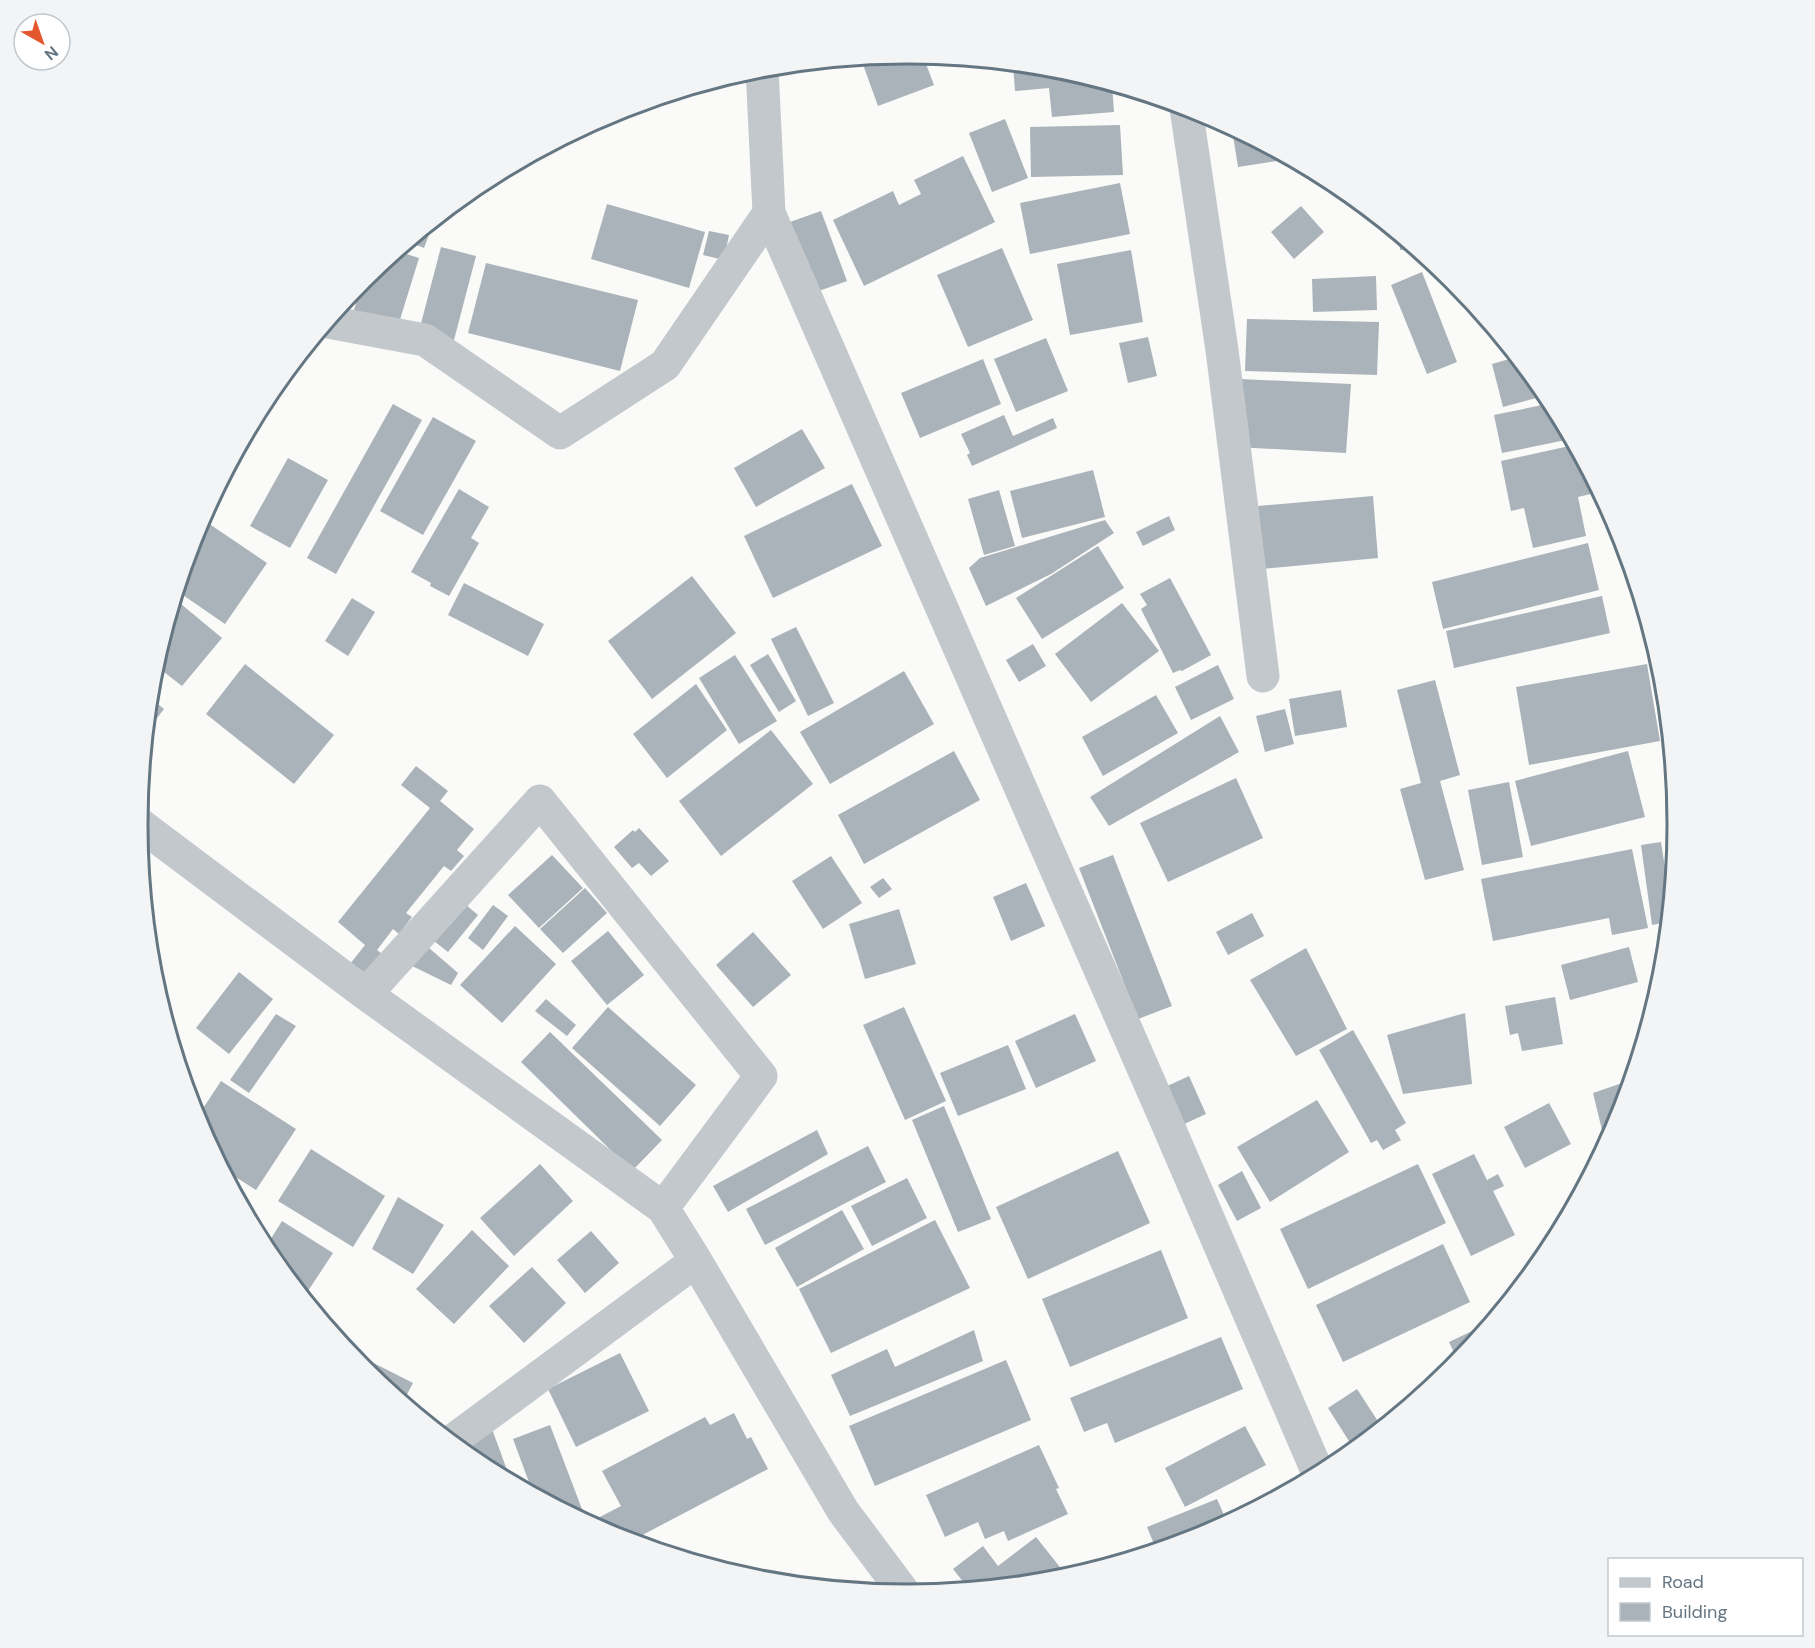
<svg xmlns="http://www.w3.org/2000/svg" width="1815" height="1648" font-family="'DM Sans',sans-serif">
<style>
.building{fill:#aab3b9}
.lines{fill:none;stroke-linecap:round;stroke-linejoin:round}
.minor{stroke:#c3c8cc;stroke-width:33}
.rim{fill:none;stroke:#657683;stroke-width:3}
</style>
<rect width="100%" height="100%" fill="#fafaf8"/>
<!-- building -->
<path class="building" d="M 908,54 L 923,56 L 934,85 L 878,106 L 861,59 Z
M 1013,64 L 1058,69 L 1112,85 L 1114,112 L 1052,117 L 1049,88 L 1015,91 Z
M 1005,119 L 1028,178 L 992,192 L 969,133 Z
M 1120,125 L 1123,175 L 1031,177 L 1030,127 Z
M 1232,129 L 1290,159 L 1238,167 Z
M 963,156 L 995,222 L 864,286 L 833,220 L 893,191 L 899,205 L 921,194 L 914,180 Z
M 1120,183 L 1130,234 L 1030,254 L 1020,203 Z
M 607,204 L 705,232 L 689,288 L 591,259 Z
M 1301,206 L 1324,232 L 1294,259 L 1271,232 Z
M 821,211 L 847,281 L 816,292 L 787,223 Z
M 434,221 L 424,248 L 409,242 Z
M 709,231 L 729,235 L 724,260 L 703,255 Z
M 1399,236 L 1403,239 L 1415,249 L 1400,250 Z
M 441,247 L 476,256 L 454,340 L 419,331 Z
M 1002,248 L 1033,320 L 968,347 L 937,275 Z
M 1131,250 L 1143,322 L 1070,335 L 1057,264 Z
M 397,251 L 419,258 L 398,326 L 353,313 L 363,280 Z
M 486,263 L 638,300 L 620,371 L 468,333 Z
M 1422,272 L 1457,362 L 1427,374 L 1391,285 Z
M 1376,276 L 1377,310 L 1313,312 L 1312,279 Z
M 1247,319 L 1379,322 L 1377,375 L 1245,371 Z
M 1148,337 L 1157,376 L 1128,383 L 1119,343 Z
M 1046,338 L 1068,391 L 1016,412 L 994,359 Z
M 1516,357 L 1547,395 L 1503,407 L 1492,364 Z
M 983,359 L 1001,404 L 920,438 L 901,393 Z
M 1240,379 L 1351,384 L 1346,453 L 1236,447 Z
M 1552,403 L 1571,439 L 1502,453 L 1494,415 Z
M 393,404 L 422,420 L 336,574 L 307,558 Z
M 1004,415 L 1013,436 L 1053,418 L 1057,428 L 972,466 L 967,455 L 970,453 L 961,434 Z
M 433,417 L 476,441 L 423,535 L 380,511 Z
M 802,429 L 825,468 L 756,507 L 734,468 Z
M 1574,445 L 1599,492 L 1578,497 L 1586,536 L 1533,548 L 1524,508 L 1511,511 L 1501,461 Z
M 288,458 L 328,480 L 290,548 L 250,526 Z
M 1093,470 L 1105,517 L 1022,538 L 1010,491 Z
M 852,484 L 882,546 L 773,598 L 744,536 Z
M 459,489 L 489,507 L 471,538 L 479,543 L 449,596 L 430,586 L 431,583 L 411,572 Z
M 999,490 L 1015,546 L 984,555 L 968,499 Z
M 1373,496 L 1378,558 L 1251,570 L 1246,507 Z
M 1169,516 L 1175,530 L 1143,546 L 1136,532 Z
M 202,519 L 267,563 L 225,624 L 177,591 L 196,529 Z
M 1105,520 L 1114,533 L 1051,574 L 986,606 L 969,568 L 980,558 Z
M 1588,543 L 1599,590 L 1443,629 L 1432,582 Z
M 1098,546 L 1124,588 L 1042,639 L 1016,598 Z
M 692,576 L 736,633 L 652,699 L 608,641 Z
M 1170,578 L 1211,655 L 1182,671 L 1180,670 L 1173,673 L 1141,609 L 1147,605 L 1140,594 Z
M 464,583 L 544,624 L 528,656 L 448,615 Z
M 1602,596 L 1610,633 L 1454,668 L 1446,631 Z
M 352,598 L 375,612 L 348,656 L 325,641 Z
M 175,599 L 222,638 L 182,686 L 155,665 Z
M 1122,603 L 1159,651 L 1091,702 L 1055,654 Z
M 796,627 L 834,703 L 808,716 L 771,639 Z
M 1033,644 L 1046,666 L 1019,682 L 1006,660 Z
M 768,654 L 796,701 L 779,712 L 750,665 Z
M 735,655 L 777,721 L 739,744 L 699,678 Z
M 245,664 L 334,735 L 294,784 L 206,714 Z
M 1647,664 L 1660,741 L 1529,765 L 1516,687 Z
M 1218,665 L 1234,699 L 1191,720 L 1175,687 Z
M 904,671 L 934,724 L 830,784 L 800,732 Z
M 1435,680 L 1460,775 L 1440,781 L 1464,870 L 1425,880 L 1400,789 L 1421,783 L 1397,690 Z
M 696,684 L 727,730 L 667,778 L 633,734 Z
M 1341,690 L 1347,727 L 1295,736 L 1289,699 Z
M 1156,695 L 1178,733 L 1103,776 L 1082,737 Z
M 150,698 L 164,709 L 147,731 Z
M 1285,709 L 1294,744 L 1265,752 L 1256,716 Z
M 1220,716 L 1239,752 L 1109,826 L 1090,797 Z
M 771,730 L 813,784 L 721,856 L 679,801 Z
M 954,751 L 980,800 L 864,864 L 838,815 Z
M 1628,751 L 1645,817 L 1531,846 L 1515,781 Z
M 416,766 L 448,791 L 440,801 L 474,829 L 457,850 L 464,856 L 451,871 L 444,866 L 406,913 L 412,917 L 399,934 L 393,929 L 377,950 L 386,957 L 369,979 L 350,964 L 365,945 L 338,922 L 430,808 L 401,785 Z
M 1236,778 L 1263,838 L 1168,882 L 1140,823 Z
M 1509,782 L 1523,857 L 1482,865 L 1468,790 Z
M 639,828 L 669,861 L 651,876 L 639,863 L 632,868 L 614,847 L 633,830 L 635,832 Z
M 1661,842 L 1670,900 L 1668,922 L 1652,925 L 1641,845 Z
M 1632,849 L 1648,928 L 1612,935 L 1609,918 L 1493,941 L 1481,879 Z
M 552,855 L 583,888 L 539,928 L 508,895 Z
M 1113,855 L 1172,1006 L 1138,1019 L 1079,868 Z
M 831,856 L 862,903 L 823,929 L 792,881 Z
M 883,878 L 892,889 L 879,898 L 870,887 Z
M 1026,883 L 1045,926 L 1011,941 L 993,897 Z
M 585,888 L 607,913 L 563,953 L 540,929 Z
M 459,899 L 478,915 L 448,952 L 429,937 Z
M 493,905 L 508,916 L 483,950 L 468,938 Z
M 899,909 L 916,964 L 865,979 L 849,924 Z
M 1252,913 L 1264,936 L 1228,955 L 1216,932 Z
M 515,926 L 556,964 L 502,1023 L 460,985 Z
M 608,931 L 644,975 L 607,1005 L 571,961 Z
M 753,932 L 791,975 L 753,1007 L 716,965 Z
M 421,941 L 458,973 L 451,985 L 406,963 Z
M 1629,947 L 1638,982 L 1570,1000 L 1561,965 Z
M 1306,948 L 1347,1029 L 1296,1056 L 1250,980 Z
M 239,972 L 273,999 L 229,1054 L 196,1028 Z
M 1555,997 L 1563,1044 L 1522,1051 L 1518,1033 L 1510,1035 L 1505,1006 Z
M 546,999 L 576,1025 L 567,1036 L 535,1011 Z
M 608,1007 L 696,1085 L 660,1126 L 572,1048 Z
M 904,1007 L 946,1101 L 905,1120 L 863,1025 Z
M 1465,1013 L 1472,1084 L 1403,1094 L 1387,1035 Z
M 276,1014 L 296,1026 L 249,1093 L 230,1080 Z
M 1075,1014 L 1096,1061 L 1036,1088 L 1015,1041 Z
M 1353,1030 L 1406,1123 L 1395,1130 L 1401,1140 L 1383,1150 L 1377,1140 L 1371,1143 L 1319,1050 Z
M 550,1032 L 662,1140 L 632,1171 L 521,1062 Z
M 1008,1045 L 1026,1089 L 958,1116 L 940,1073 Z
M 1189,1076 L 1206,1114 L 1180,1126 L 1163,1088 Z
M 1631,1080 L 1616,1124 L 1602,1130 L 1593,1093 Z
M 221,1081 L 296,1129 L 256,1190 L 223,1169 L 196,1119 Z
M 1317,1100 L 1349,1152 L 1270,1202 L 1237,1147 Z
M 1549,1103 L 1571,1144 L 1525,1168 L 1504,1127 Z
M 944,1106 L 991,1219 L 958,1232 L 912,1120 Z
M 817,1130 L 828,1154 L 728,1212 L 713,1186 Z
M 868,1146 L 886,1182 L 765,1245 L 746,1209 Z
M 311,1149 L 385,1196 L 353,1247 L 278,1201 Z
M 1118,1151 L 1150,1223 L 1028,1279 L 996,1207 Z
M 1474,1154 L 1487,1180 L 1498,1174 L 1504,1186 L 1493,1191 L 1515,1235 L 1471,1256 L 1432,1174 Z
M 540,1164 L 573,1201 L 514,1256 L 480,1218 Z
M 1418,1164 L 1446,1223 L 1308,1289 L 1280,1229 Z
M 1242,1171 L 1261,1208 L 1237,1221 L 1218,1185 Z
M 907,1178 L 927,1218 L 872,1246 L 851,1206 Z
M 398,1197 L 444,1225 L 413,1274 L 372,1249 Z
M 842,1210 L 864,1249 L 797,1287 L 775,1248 Z
M 935,1220 L 970,1288 L 831,1353 L 799,1289 Z
M 282,1221 L 333,1253 L 304,1297 L 265,1248 Z
M 472,1230 L 509,1266 L 454,1324 L 416,1289 Z
M 591,1231 L 619,1263 L 585,1293 L 557,1260 Z
M 1443,1244 L 1470,1302 L 1343,1362 L 1316,1305 Z
M 1161,1250 L 1188,1318 L 1070,1367 L 1042,1299 Z
M 532,1267 L 566,1303 L 524,1343 L 489,1306 Z
M 1489,1323 L 1458,1361 L 1449,1342 Z
M 974,1330 L 983,1361 L 850,1416 L 831,1375 L 887,1349 L 895,1367 Z
M 1221,1337 L 1243,1389 L 1115,1443 L 1107,1423 L 1084,1432 L 1070,1398 Z
M 348,1350 L 413,1383 L 403,1402 L 363,1368 Z
M 620,1353 L 649,1411 L 576,1447 L 548,1389 Z
M 1006,1360 L 1031,1420 L 875,1486 L 849,1426 Z
M 1357,1389 L 1381,1426 L 1354,1449 L 1328,1408 Z
M 734,1413 L 747,1439 L 751,1437 L 768,1469 L 631,1541 L 613,1535 L 594,1525 L 592,1521 L 621,1506 L 602,1471 L 705,1417 L 710,1425 Z
M 550,1425 L 585,1517 L 581,1518 L 533,1493 L 513,1439 Z
M 1245,1426 L 1266,1465 L 1185,1507 L 1165,1468 Z
M 492,1429 L 511,1481 L 479,1464 L 463,1451 Z
M 1039,1445 L 1059,1488 L 1056,1489 L 1068,1514 L 1008,1541 L 1004,1531 L 985,1539 L 978,1522 L 945,1537 L 926,1495 Z
M 1217,1499 L 1227,1522 L 1202,1536 L 1156,1549 L 1147,1527 Z
M 1036,1537 L 1067,1576 L 1057,1579 L 968,1588 L 953,1569 L 983,1546 L 998,1566 Z"/>
<g class="lines">
<!-- minor -->
<path class="minor" d="M 762,68 L 769,213 L 1161,1109 L 1318,1473
M 1186,108 L 1222,350 L 1263,676
M 328,322 L 425,340 L 560,433 L 665,365 L 769,213
M 138,823 L 366,994 L 663,1208 L 696,1261 L 843,1511 L 905,1594
M 366,994 L 540,801 L 761,1076 L 663,1208
M 452,1441 L 696,1261"/>
</g>
<!-- crop -->
<path d="M0 0H1815V1648H0ZM907 64H908A759 759 0 0 1 1667 823V825A759 759 0 0 1 908 1584H907A759 759 0 0 1 148 825V823A759 759 0 0 1 907 64Z" fill="#f3f4f5" fill-rule="evenodd"/>
<path class="rim" d="M907 64H908A759 759 0 0 1 1667 823V825A759 759 0 0 1 908 1584H907A759 759 0 0 1 148 825V823A759 759 0 0 1 907 64Z"/>
<!-- legend -->
<rect x="1608" y="1558" width="195" height="78" fill="#ffffff" stroke="#c1c8cd" stroke-width="1.5"/>
<rect x="1620" y="1578" width="30" height="9" fill="#c3c8cc" stroke="#c1c8cd" stroke-width="1.5"/>
<text x="1662" y="1588" font-size="18" fill="#657683">Road</text>
<rect x="1620" y="1603" width="30" height="18" fill="#aab3b9" stroke="#c1c8cd" stroke-width="1.5"/>
<text x="1662" y="1618" font-size="18" fill="#657683">Building</text>
<!-- north arrow -->
<g transform="translate(42 42) rotate(140)"><circle r="28" fill="#ffffff" stroke="#c1c8cd" stroke-width="1.5"/>
<path d="M0-4.5L10 22L0 15L-10 22Z" fill="#e4572e"/>
<text y="-9" font-size="16" font-weight="bold" text-anchor="middle" fill="#657683">N</text>
</g>
</svg>
